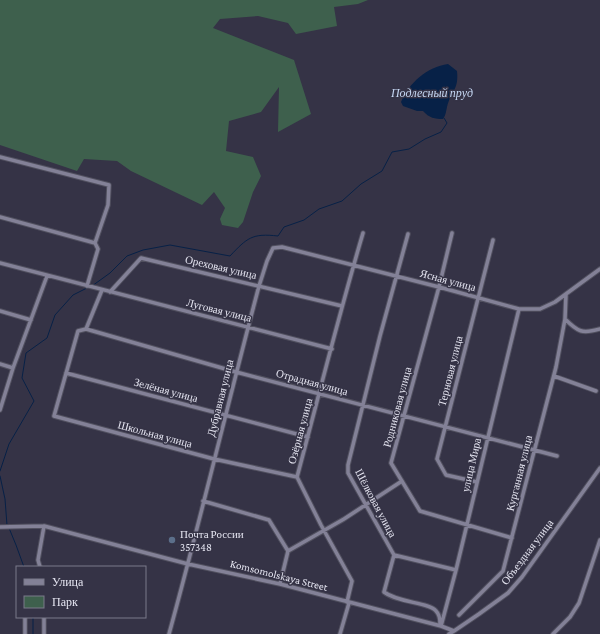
<svg xmlns="http://www.w3.org/2000/svg" width="600" height="634" font-family="'Crimson Pro',serif">
<style>
.green{fill:#3e604d}
.water{fill:#072147}
.lines{fill:none;stroke-linecap:round;stroke-linejoin:round}
.stream{stroke:#072147;stroke-width:1}
.street-casing{stroke:#51505f;stroke-width:5.5}
.street{stroke:#838197;stroke-width:3.5}
.service-dot{fill:#5c6f8a;stroke:#353346;stroke-width:1.5}
.labels{text-anchor:middle;stroke-width:3;stroke-linejoin:round;paint-order:stroke}
.street-label{font-size:11px;fill:#e5e5f1;stroke:#353346}
.poi-label{font-size:11px;fill:#e5e5f1;stroke:#353346;text-anchor:start}
.water-label{font-size:12px;font-style:italic;fill:#c4d6f2;stroke:#353346}
</style>
<rect width="100%" height="100%" fill="#353346"/>
<!-- green -->
<path class="green" d="M 0,0 L 368,0 L 358,4 L 334,7 L 337,26 L 296,34 L 288,23 L 258,16 L 220,19 L 213,28 L 294,60 L 311,114 L 278,132 L 279,87 L 261,112 L 229,121 L 226,151 L 253,157 L 261,176 L 253,192 L 243,222 L 238,228 L 222,225 L 220,219 L 225,208 L 214,192 L 202,205 L 131,171 L 117,161 L 84,159 L 77,171 L 0,145 Z"/>
<!-- water -->
<path class="water" d="M 448,64 L 457,71 C 459,90 451,91 447,107 C 446,111 446,115 443,119 C 435,119 429,118 423,111 L 417,111 L 403,106 L 401,102 C 409,83 427,67 448,64 Z"/>
<g class="lines">
<!-- stream -->
<path class="stream" d="M 92,286 L 110,273 L 127,256 L 143,250 L 170,245 L 230,256 C 247,238 252,233 278,236 L 284,227 L 304,220 L 319,209 L 342,201 L 361,184 L 382,171 L 392,152 L 409,149 L 425,139 L 441,132 L 447,123 L 444,118
M 0,471 L 9,444 L 34,401 L 22,378 L 26,353 L 47,338 L 55,315 L 73,295 L 89,287
M 0,476 L 5,499 L 7,525
M 9,528 L 16,545 L 24,567
M 33,617 L 33,634"/>
<defs>
<path id="street" d="M 0,157 L 109,185 L 108,205 L 95,243 L 98,249 L 87,286
M 0,217 L 95,243
M 452,233 L 439,287 L 391,463 L 420,511 L 512,538
M 408,234 L 380,336 L 348,465 L 348,473 L 394,555 L 456,570
M 0,263 L 332,349
M 102,290 L 86,329 L 78,331 L 54,416 L 214,459 L 297,477
M 110,292 L 141,258 L 342,306
M 0,311 L 31,320
M 565,319 C 578,332 582,334 600,329
M 86,329 L 236,372 L 557,456
M 0,364 L 13,368
M 66,373 L 308,437
M 554,376 L 596,391
M 0,410 L 13,368 L 47,276
M 477,482 L 446,475 L 437,459 L 493,240
M 203,501 L 269,520 L 288,551 L 280,584
M 0,527 L 44,526 L 188,564 L 280,584 L 441,626 L 454,631 L 449,634
M 288,551 L 344,519 L 402,481
M 394,555 L 384,592 C 398,603 429,602 436,611 C 439,614 440,619 440,623
M 40,567 L 38,560 L 44,526
M 347,602 L 352,581 L 321,525 L 297,477 C 319,395 339,314 363,233
M 459,615 L 503,571 L 556,367 L 565,319 L 566,294
M 441,626 L 456,570 L 519,309
M 454,631 L 479,614 L 508,593 L 522,577 L 600,468
M 25,634 L 25,617
M 44,634 L 44,617
M 169,634 C 201,518 228,402 259,286 L 267,261 L 273,248 L 282,247 L 439,287 L 519,309 L 540,309 L 555,302 L 600,269
M 340,634 L 349,603
M 553,634 L 570,617 L 579,603 L 600,540"/>
</defs>
<!-- street casing -->
<use href="#street" class="street-casing"/>
<!-- street -->
<use href="#street" class="street"/>
</g>
<!-- markers -->
<circle class="service-dot" cx="172" cy="540" r="4"/>
<g class="labels">
<!-- street labels -->
<g class="street-label">
<text transform="translate(221 267) rotate(13)" y="4">Ореховая улица</text>
<text transform="translate(448 280) rotate(15)" y="4">Ясная улица</text>
<text transform="translate(219 310) rotate(14)" y="4">Луговая улица</text>
<text transform="translate(450 371) rotate(-76)" y="4">Терновая улица</text>
<text transform="translate(312 382) rotate(15)" y="4">Отрадная улица</text>
<text transform="translate(166 390) rotate(15)" y="4">Зелёная улица</text>
<text transform="translate(220 398) rotate(-76)" y="4">Дубравная улица</text>
<text transform="translate(397 407) rotate(-75)" y="4">Родниковая улица</text>
<text transform="translate(300 431) rotate(-75)" y="4">Озёрная улица</text>
<text transform="translate(155 434) rotate(15)" y="4">Школьная улица</text>
<text transform="translate(471 465) rotate(-77)" y="4">улица Мира</text>
<text transform="translate(519 473) rotate(-76)" y="4">Курганная улица</text>
<text transform="translate(376 503) rotate(62)" y="4">Шёлковая улица</text>
<text transform="translate(527 552) rotate(-53)" y="4">Объездная улица</text>
<text transform="translate(279 575) rotate(14)" y="4">Komsomolskaya Street</text>
</g>
<!-- poi labels -->
<g class="poi-label">
<text x="180" y="538">Почта России<tspan x="180" dy="13">357348</tspan></text>
</g>
<!-- water labels -->
<g class="water-label">
<text x="432" y="97">Подлесный пруд</text>
</g>
</g>
<!-- legend -->
<rect x="16" y="566" width="130" height="52" fill="#353346" stroke="#7b7a8a"/>
<rect x="24" y="579" width="20" height="6" fill="#838197" stroke="#7b7a8a"/>
<text x="52" y="586" font-size="12" fill="#e5e5f1">Улица</text>
<rect x="24" y="596" width="20" height="12" fill="#3e604d" stroke="#7b7a8a"/>
<text x="52" y="606" font-size="12" fill="#e5e5f1">Парк</text>
</svg>
